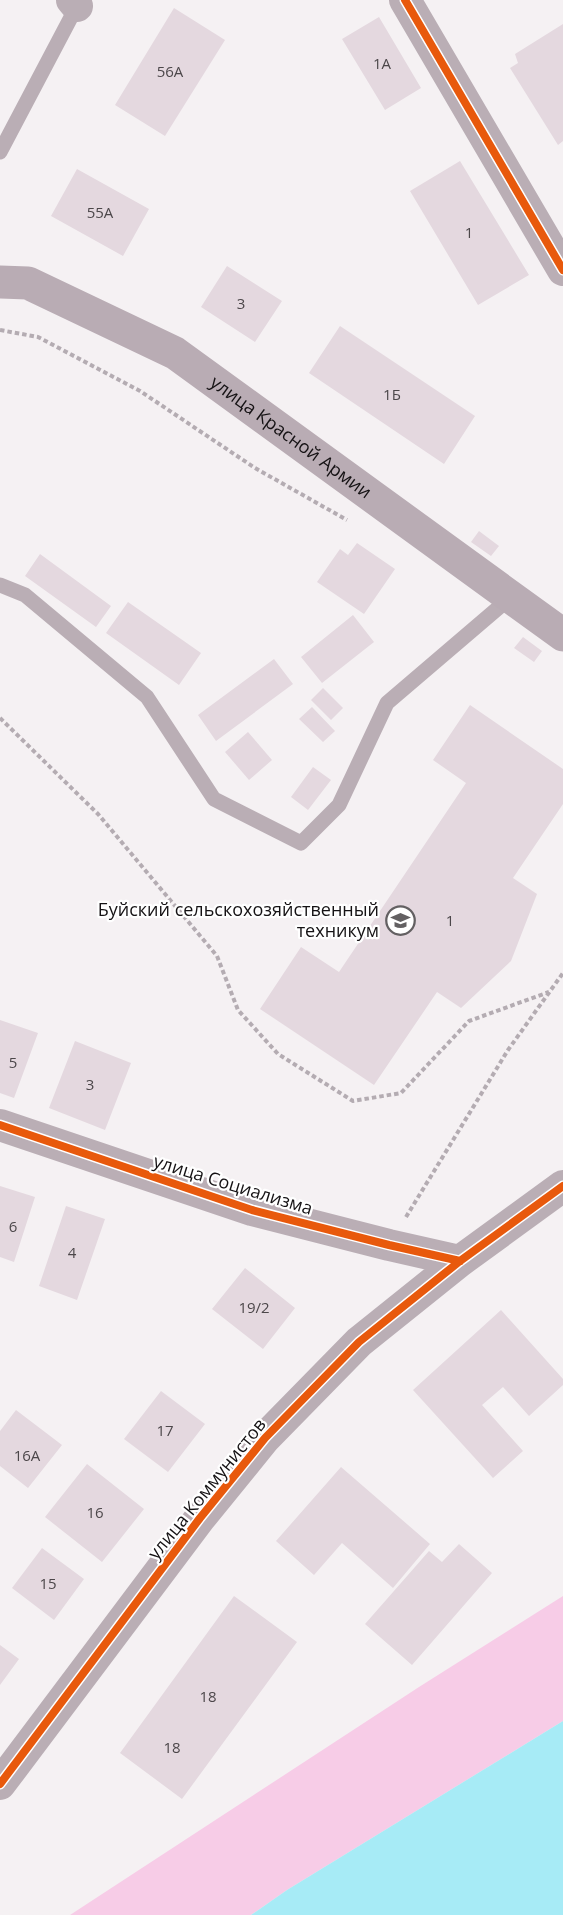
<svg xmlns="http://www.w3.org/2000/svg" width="563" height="1915" font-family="'Open Sans',sans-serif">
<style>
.green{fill:#f7cce7}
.water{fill:#a7ebf6}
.building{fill:#e4d8df}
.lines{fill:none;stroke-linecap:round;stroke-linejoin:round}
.path{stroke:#b4acb2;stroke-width:4;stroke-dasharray:4.5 3;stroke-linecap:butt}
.lane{stroke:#baaeb5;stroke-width:15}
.street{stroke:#baaeb5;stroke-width:32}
.secondary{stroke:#b9acb4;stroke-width:33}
.cycleway-casing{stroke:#fff;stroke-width:11}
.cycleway{stroke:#e8590c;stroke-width:8}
.labels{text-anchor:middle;stroke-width:4.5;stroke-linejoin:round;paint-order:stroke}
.number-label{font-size:15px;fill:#4c474a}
.street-label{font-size:18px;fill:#151214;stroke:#fff}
.poi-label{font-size:18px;fill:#151214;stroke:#fff;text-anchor:end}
</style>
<rect width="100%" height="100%" fill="#f5f1f3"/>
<!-- green -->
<path class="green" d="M 563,1596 L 563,1721 L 287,1890 L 251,1915 L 70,1915 L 419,1687 Z"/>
<!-- water -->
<path class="water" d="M 563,1721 L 563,1915 L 251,1915 L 287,1890 Z"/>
<!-- building -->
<path class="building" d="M 174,8 L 225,40 L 165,136 L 115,105 Z
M 379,17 L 421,88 L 385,110 L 342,39 Z
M 563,24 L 563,141 L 558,145 L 510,68 L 518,63 L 515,54 Z
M 460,161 L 529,275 L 478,305 L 410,191 Z
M 77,169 L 149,209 L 123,256 L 51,216 Z
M 227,266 L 282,301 L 255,342 L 201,307 Z
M 340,326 L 475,416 L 444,464 L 309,373 Z
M 479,531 L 499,546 L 491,556 L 471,542 Z
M 357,543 L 395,569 L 364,614 L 317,582 L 340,549 L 348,555 Z
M 40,554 L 111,606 L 96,627 L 25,576 Z
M 128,602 L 201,653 L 179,685 L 106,633 Z
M 353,615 L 374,642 L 322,683 L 301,657 Z
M 523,637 L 542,651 L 534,662 L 514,648 Z
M 274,659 L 293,684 L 216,741 L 198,715 Z
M 323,688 L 343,708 L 331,720 L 311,700 Z
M 470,705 L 563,769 L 563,804 L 513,878 L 537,894 L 511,961 L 461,1008 L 437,992 L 374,1085 L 260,1009 L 301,947 L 339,972 L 466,783 L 433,760 Z
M 312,707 L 335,731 L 323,742 L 299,719 Z
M 248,732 L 272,760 L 249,780 L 225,752 Z
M 313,767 L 331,780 L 308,810 L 291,797 Z
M 0,1020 L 38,1033 L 14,1098 L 0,1093 Z
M 75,1041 L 131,1063 L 105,1130 L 49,1108 Z
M 0,1186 L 35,1197 L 14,1262 L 0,1257 Z
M 66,1206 L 105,1219 L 77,1300 L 39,1286 Z
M 245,1268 L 295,1308 L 263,1349 L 212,1309 Z
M 501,1310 L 563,1379 L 563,1385 L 529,1416 L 503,1387 L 482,1405 L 523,1451 L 493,1478 L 413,1390 Z
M 161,1391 L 205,1424 L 168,1472 L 124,1439 Z
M 16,1410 L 62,1445 L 28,1488 L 0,1466 L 0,1431 Z
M 87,1464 L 144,1509 L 102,1562 L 45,1517 Z
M 341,1467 L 430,1544 L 393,1588 L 342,1543 L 314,1575 L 276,1541 Z
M 459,1544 L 492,1573 L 412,1665 L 365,1624 L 429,1551 L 442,1562 Z
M 42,1548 L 84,1579 L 54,1620 L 12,1588 Z
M 234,1596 L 297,1642 L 182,1799 L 120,1753 Z
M 0,1645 L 19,1659 L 0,1685 Z"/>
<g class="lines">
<!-- path -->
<path class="path" d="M 0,330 L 38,337 L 140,391 L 255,468 L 347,520
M 0,718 L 98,814 L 217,956 L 238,1010 L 278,1054 L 353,1101 L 401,1093 L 469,1021 L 549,992
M 406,1217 L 508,1050 L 563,973"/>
<!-- lane -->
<path class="lane" d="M 0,152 L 78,4
M 0,585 L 25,595 L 147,697 L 214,799 L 301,843 L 339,805 L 387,703 L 511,597"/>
<!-- street -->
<path class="street" d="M 72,0 L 77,6
M 405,0 L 563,270
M 0,1125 L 252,1210 L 389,1245 L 460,1261
M 0,1784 L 200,1518 L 265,1438 L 359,1342 L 460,1261 L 563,1186"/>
<!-- secondary -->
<path class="secondary" id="s1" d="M 0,282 L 28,283 L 175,353 L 563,635"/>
<defs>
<path id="cycleway" d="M 405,0 L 563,270
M 0,1125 L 252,1210 L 389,1245 L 460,1261
M 0,1784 L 200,1518 L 265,1438 L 359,1342 L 460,1261 L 563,1186"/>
</defs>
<!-- cycleway casing -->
<use href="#cycleway" class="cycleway-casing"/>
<!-- cycleway -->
<use href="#cycleway" class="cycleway"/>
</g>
<!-- icons -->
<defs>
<symbol id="university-ring" viewBox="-11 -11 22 22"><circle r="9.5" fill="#fff" stroke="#636062" stroke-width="1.5"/><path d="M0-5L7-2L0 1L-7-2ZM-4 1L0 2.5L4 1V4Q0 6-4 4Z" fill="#636062"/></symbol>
</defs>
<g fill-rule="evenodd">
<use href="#university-ring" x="384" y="904" width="33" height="33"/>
</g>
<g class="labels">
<!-- number labels -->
<g class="number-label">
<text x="382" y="69">1А</text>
<text x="170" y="77">56А</text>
<text x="100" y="218">55А</text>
<text x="469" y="238">1</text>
<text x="241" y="309">3</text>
<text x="392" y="400">1Б</text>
<text x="450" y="926">1</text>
<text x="13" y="1068">5</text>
<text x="90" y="1090">3</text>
<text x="13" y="1232">6</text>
<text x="72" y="1258">4</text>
<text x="254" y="1313">19/2</text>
<text x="165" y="1436">17</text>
<text x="27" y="1461">16А</text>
<text x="95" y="1518">16</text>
<text x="48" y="1589">15</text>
<text x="208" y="1702">18</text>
<text x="172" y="1753">18</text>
</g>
<!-- street labels -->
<g class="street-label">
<text dy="6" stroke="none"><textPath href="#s1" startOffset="334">улица Красной Армии</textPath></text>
<text transform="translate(233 1185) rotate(17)" y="6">улица Социализма</text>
<text transform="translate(207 1489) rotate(-51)" y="6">улица Коммунистов</text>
</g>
<!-- poi labels -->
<g class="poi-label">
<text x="379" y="916">Буйский сельскохозяйственный<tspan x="379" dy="21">техникум</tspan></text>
</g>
</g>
</svg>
